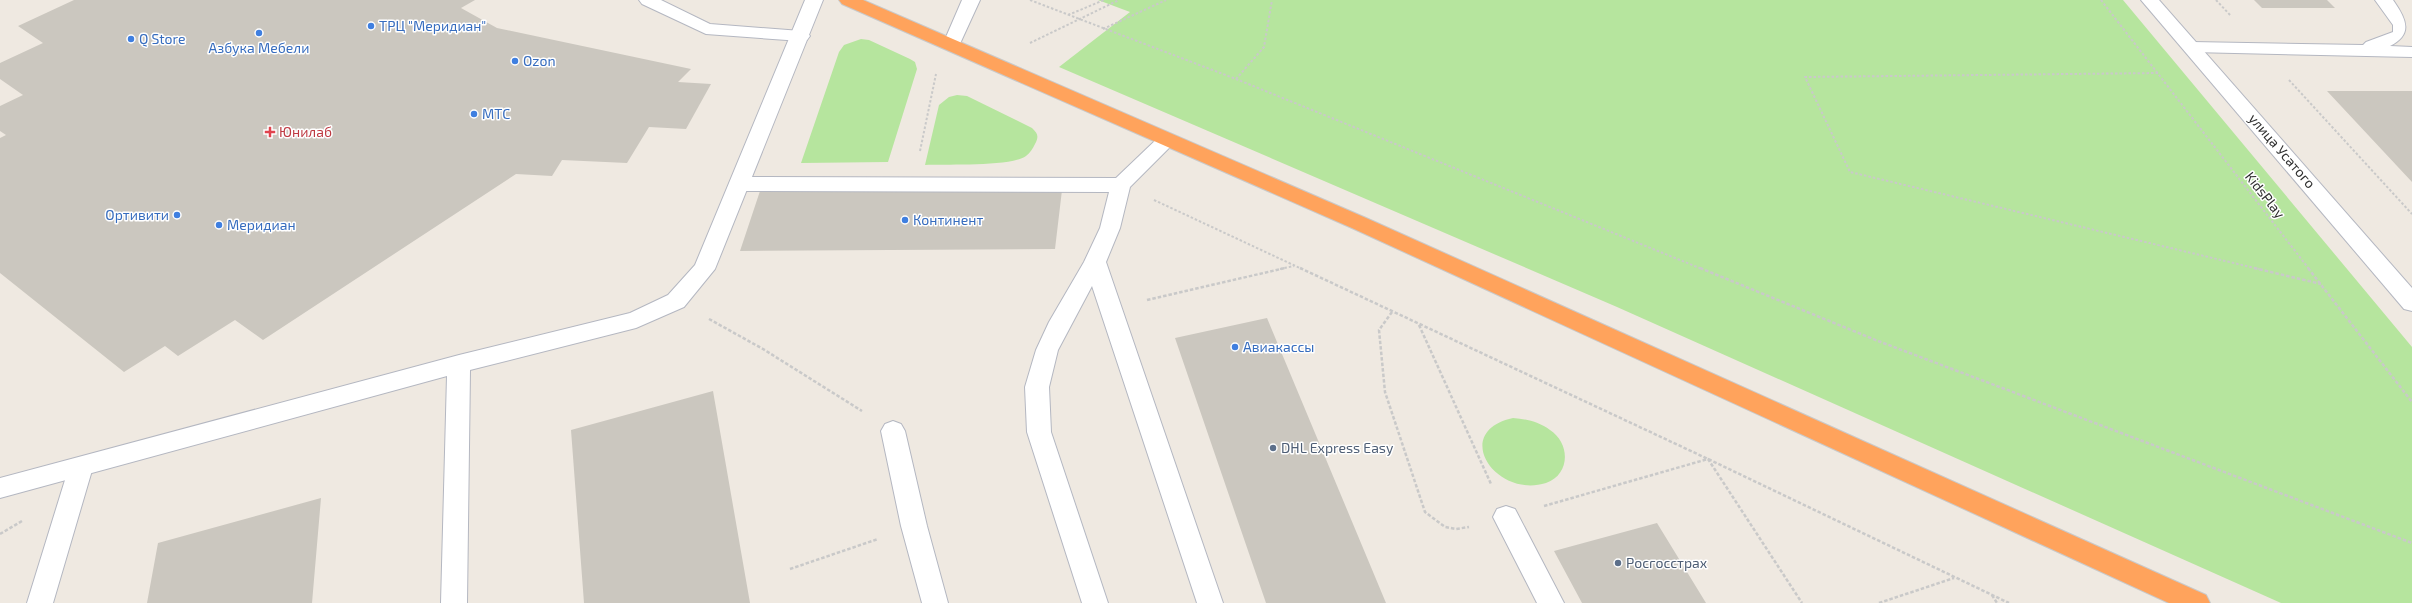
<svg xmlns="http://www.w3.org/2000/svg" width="2412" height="603" font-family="'Exo 2',sans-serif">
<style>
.green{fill:#b6e59e}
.building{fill:#cbc7bf}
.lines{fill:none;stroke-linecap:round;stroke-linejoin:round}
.lane-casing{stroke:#b4b7c1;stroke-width:2}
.street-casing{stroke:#b4b7c1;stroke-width:2}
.secondary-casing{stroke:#b4b7c1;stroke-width:2}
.highway-casing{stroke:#c9c9c9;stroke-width:2}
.path-far1{stroke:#c9c9c9;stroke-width:2;stroke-dasharray:2.5 2;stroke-linecap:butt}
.path{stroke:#c9c9c9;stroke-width:2.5;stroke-dasharray:3.5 2;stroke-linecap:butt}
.lane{fill:#fff;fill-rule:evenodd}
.street{fill:#fff;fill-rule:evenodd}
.secondary{fill:#fff;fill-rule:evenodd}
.highway{fill:#ffa35c;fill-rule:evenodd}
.shop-dot{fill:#3f7fe0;stroke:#fff;stroke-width:1.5}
.health-dot{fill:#e0444e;stroke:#fff;stroke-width:1.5}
.service-dot{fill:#5c6f8a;stroke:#fff;stroke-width:1.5}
.labels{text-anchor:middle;stroke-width:3;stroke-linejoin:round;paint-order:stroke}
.shop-label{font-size:14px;fill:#366cbe;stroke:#fff;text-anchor:start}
.health-label{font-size:14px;fill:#be3a42;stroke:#fff;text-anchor:start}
.street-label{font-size:14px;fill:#2e2e2e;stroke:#fff}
.service-label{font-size:14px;fill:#4e5e75;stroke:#fff;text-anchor:start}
</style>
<rect width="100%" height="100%" fill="#efe9e1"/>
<!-- green -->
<path class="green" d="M 1098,0 L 2123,0 L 2412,347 L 2412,603 L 2281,603 L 1617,307 L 1059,67 L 1130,12 Z
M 861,39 L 869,40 L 910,59 L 915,62 L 917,69 L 888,162 L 801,163 L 839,52 L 844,45 Z
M 957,95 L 967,96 L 1032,128 C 1038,134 1039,136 1035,144 C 1033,148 1030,153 1026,156 C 1011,167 946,164 925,165 L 939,105 L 949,97 Z
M 1513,418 C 1527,419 1539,422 1550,430 C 1570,443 1571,474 1546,483 C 1496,499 1450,432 1513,418 Z"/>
<!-- building -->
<path class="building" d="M 74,0 L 475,0 L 461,8 L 497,28 L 691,69 L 678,82 L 711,84 L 686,129 L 649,127 L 627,163 L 562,160 L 552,176 L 516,174 L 263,340 L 235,320 L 178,356 L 165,346 L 124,372 L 0,273 L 0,138 L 6,135 L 0,131 L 0,106 L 23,95 L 0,79 L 0,63 L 43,43 L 18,26 Z
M 2254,0 L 2327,0 L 2335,8 L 2262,8 Z
M 2327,91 L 2412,91 L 2412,182 Z
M 1062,190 L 1055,249 L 740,251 L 760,191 Z
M 1267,318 L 1386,603 L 1266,603 L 1175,338 Z
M 713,391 L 750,603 L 584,603 L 571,430 Z
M 321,498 L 312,603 L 147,603 L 158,543 Z
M 1657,523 L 1706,603 L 1582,603 L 1554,551 Z"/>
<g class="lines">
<defs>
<path id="lane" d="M 639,0 L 661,0 L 710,24 L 801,31 L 807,32 L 810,36 L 807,40 L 801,41 L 706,34 L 642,4 Z
M 2375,0 L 2393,0 C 2408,21 2412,35 2390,46 L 2412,47 L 2412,57 L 2192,52 L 2186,51 L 2183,47 L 2186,43 L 2192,42 L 2363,45 L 2366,42 L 2393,32 L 2393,25 Z
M 1167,134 L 1174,136 L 1177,140 L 1130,187 L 1120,228 L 1106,262 L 1223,603 L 1197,603 L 1092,286 L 1058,350 L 1049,387 L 1051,432 L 1108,603 L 1082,603 L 1027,432 L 1025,387 L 1036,350 L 1049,322 L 1084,262 L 1100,228 L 1109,192 L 739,191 L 732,189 L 729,184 L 732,179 L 739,177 L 1116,178 L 1160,136 Z
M 893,421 L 901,424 L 905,431 L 927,526 L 948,603 L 922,603 L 901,526 L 881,431 L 885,424 Z
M 81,457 L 90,460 L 93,467 L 53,603 L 27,603 L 69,467 L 72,460 Z
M 1506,506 L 1515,509 L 1564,603 L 1537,603 L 1493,517 L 1497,509 Z"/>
<path id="street" d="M 805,0 L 823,0 L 715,269 L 684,307 L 636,328 L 470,370 L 467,603 L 441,603 L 447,376 L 0,498 L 0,478 L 459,355 L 630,313 L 668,295 L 695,265 Z
M 962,0 L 980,0 L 958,48 L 946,48 L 943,44 Z"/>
<path id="secondary" d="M 2141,0 L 2159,0 L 2412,288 L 2412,311 L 2404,309 Z"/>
<path id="highway" d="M 839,0 L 863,0 L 1366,218 L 2206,595 L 2210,603 L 2169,603 L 1352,228 L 842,4 Z"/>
</defs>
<!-- lane casing -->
<use href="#lane" class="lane-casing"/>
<!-- street casing -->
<use href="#street" class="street-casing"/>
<!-- secondary casing -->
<use href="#secondary" class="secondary-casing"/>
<!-- highway casing -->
<use href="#highway" class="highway-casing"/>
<!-- path-far1 -->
<path class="path-far1" d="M 1030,0 L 1236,79 L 1702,269
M 2101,0 L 2309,269
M 2216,0 L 2231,16
M 1068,15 L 1104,0
M 1103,29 L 1166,0
M 1030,43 L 1119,0
M 2158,73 L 1805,77 L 1850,172 L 2259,269
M 1236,79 L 1264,47 L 1272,0
M 2289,80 L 2412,214
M 920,151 L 936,74
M 1154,200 L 1302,269
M 1280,269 L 1294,266"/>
<!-- path -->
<path class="path" d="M 1300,268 L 1708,459 L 2009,603
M 1700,268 L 1878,341 L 2412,543
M 2254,268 L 2321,284
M 2308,268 L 2412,402
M 1147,300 L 1285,268
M 1392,312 L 1379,330 L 1385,392 L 1425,512 L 1445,527 L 1456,529 L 1469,527
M 709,319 L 763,349 L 862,411
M 1419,325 L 1491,484
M 1544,506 L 1708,459 L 1802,603
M 0,534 L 22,521
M 790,569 L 878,539
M 1992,595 L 1997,603
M 1879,603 L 1954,578"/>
<!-- lane -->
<use href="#lane" class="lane"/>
<!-- street -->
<use href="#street" class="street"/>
<!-- secondary -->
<use href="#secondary" class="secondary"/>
<!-- highway -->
<use href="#highway" class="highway"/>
</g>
<!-- markers -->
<g class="shop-dot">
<circle cx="371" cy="26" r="4"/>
<circle cx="259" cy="33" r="4"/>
<circle cx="131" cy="39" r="4"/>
<circle cx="515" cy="61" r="4"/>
<circle cx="474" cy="114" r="4"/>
<circle cx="177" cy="215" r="4"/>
<circle cx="905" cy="220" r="4"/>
<circle cx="219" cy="225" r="4"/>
<circle cx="1235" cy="347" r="4"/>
</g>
<path class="health-dot" d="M268 126h4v4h4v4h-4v4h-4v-4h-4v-4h4z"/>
<g class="service-dot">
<circle cx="1273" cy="448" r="4"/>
<circle cx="1618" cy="563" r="4"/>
</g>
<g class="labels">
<!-- shop labels -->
<g class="shop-label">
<text x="379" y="31">ТРЦ "Меридиан"</text>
<text x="139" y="44">Q Store</text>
<text x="259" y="53" text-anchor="middle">Азбука Мебели</text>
<text x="523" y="66">Ozon</text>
<text x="482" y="119">МТС</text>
<text x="169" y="220" text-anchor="end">Ортивити</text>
<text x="913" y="225">Континент</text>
<text x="227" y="230">Меридиан</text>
<text x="1243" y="352">Авиакассы</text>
</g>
<!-- health labels -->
<g class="health-label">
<text x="279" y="137">Юнилаб</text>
</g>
<!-- street labels -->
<g class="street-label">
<text transform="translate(2282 151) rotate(49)" y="5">улица Усатого</text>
<text transform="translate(2265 195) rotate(52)" y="5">KidsPlay</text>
</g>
<!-- service labels -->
<g class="service-label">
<text x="1281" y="453">DHL Express Easy</text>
<text x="1626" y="568">Росгосстрах</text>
</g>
</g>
</svg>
